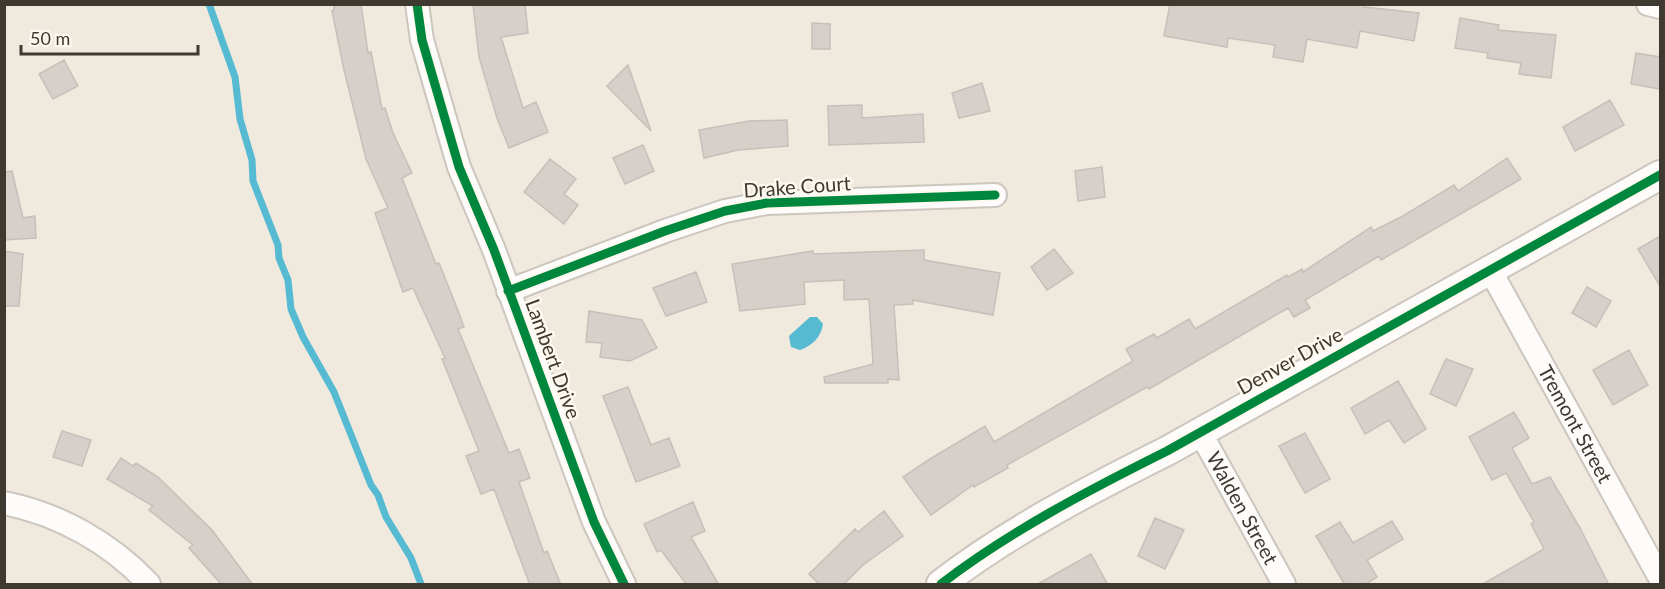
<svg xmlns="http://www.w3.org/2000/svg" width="1665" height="589" font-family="Lato,sans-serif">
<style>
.water{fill:#56bad2}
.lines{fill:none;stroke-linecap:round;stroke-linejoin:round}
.stream{stroke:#56bad2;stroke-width:7}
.building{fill:#d7cfc9;stroke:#c7bfb9;stroke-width:1.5}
.minor-casing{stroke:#ccc6be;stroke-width:26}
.tertiary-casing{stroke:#ccc6be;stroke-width:32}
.minor{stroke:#fdfcfa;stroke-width:22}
.tertiary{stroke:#fdfcfa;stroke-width:28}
.cycleway-casing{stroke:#fef9f0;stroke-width:13}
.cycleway{stroke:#00873e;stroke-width:9}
.labels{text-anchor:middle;stroke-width:5;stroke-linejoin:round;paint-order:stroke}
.street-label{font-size:20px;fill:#3e3a31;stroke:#fef9f0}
</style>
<rect width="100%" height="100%" fill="#efe9de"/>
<!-- water -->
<path class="water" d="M 810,317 L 817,317 L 823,324 C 821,337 812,346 800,350 L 791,347 L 789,336 Z"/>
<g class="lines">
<!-- stream -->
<path class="stream" d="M 209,4 L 235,77 L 240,119 L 252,160 L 253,181 L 278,245 L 279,258 L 288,280 L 291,309 L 303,337 L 334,392 L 371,485 L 378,495 L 386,517 L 411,558 L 421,584"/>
</g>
<!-- building -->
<path class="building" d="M 334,4 L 361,4 L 368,53 L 371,52 L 382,109 L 385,108 L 393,133 L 412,173 L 402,178 L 436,264 L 439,263 L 455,303 L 464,327 L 458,329 L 509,453 L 519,449 L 530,478 L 519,482 L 544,553 L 547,551 L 561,585 L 530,585 L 494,489 L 481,494 L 466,456 L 479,451 L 442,359 L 445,358 L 413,288 L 403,292 L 375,213 L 388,208 L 366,159 L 344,70 L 332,11 L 334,10 Z
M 473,4 L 525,4 L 528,33 L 501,37 L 523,108 L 536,102 L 548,132 L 509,148 L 497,118 L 479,57 Z
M 1170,4 L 1364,4 L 1364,7 L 1419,13 L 1414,41 L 1360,31 L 1357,48 L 1307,39 L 1303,62 L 1273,57 L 1275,45 L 1228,38 L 1227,47 L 1164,36 Z
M 1460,18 L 1499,25 L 1498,30 L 1556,35 L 1551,78 L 1519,74 L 1521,63 L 1487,58 L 1488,53 L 1455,48 Z
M 812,23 L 830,24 L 830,49 L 812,49 Z
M 1636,53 L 1660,57 L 1660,89 L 1631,84 Z
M 64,60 L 78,86 L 53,99 L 39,74 Z
M 628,65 L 651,131 L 607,86 Z
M 982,83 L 990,111 L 959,118 L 952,93 Z
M 1610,100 L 1624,125 L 1575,151 L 1563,127 Z
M 862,105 L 862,118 L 923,114 L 924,142 L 829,145 L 828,106 Z
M 787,120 L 788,146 L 738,150 L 704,158 L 699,130 L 749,121 Z
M 643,145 L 654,171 L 625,184 L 613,158 Z
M 1507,158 L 1521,179 L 1381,260 L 1379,256 L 1305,300 L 1310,308 L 1294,317 L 1288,308 L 1149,389 L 1147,387 L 1007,465 L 1008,468 L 974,487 L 973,485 L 931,515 L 903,477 L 930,459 L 985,426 L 994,442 L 1133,361 L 1126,349 L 1154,334 L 1157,338 L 1189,319 L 1195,329 L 1287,275 L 1288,277 L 1302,269 L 1303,272 L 1371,227 L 1373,231 L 1403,216 L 1454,185 L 1458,191 Z
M 550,159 L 576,179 L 564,194 L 578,205 L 564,224 L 524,192 Z
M 1102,167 L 1105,197 L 1078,201 L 1075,171 Z
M 12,171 L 23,218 L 35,216 L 36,238 L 4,240 L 4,172 Z
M 1660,236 L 1660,286 L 1638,249 Z
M 1054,249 L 1073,273 L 1047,290 L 1031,267 Z
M 924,250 L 924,260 L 1000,273 L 993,315 L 913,300 L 913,304 L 894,305 L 899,380 L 888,379 L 888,383 L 825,383 L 824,377 L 873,364 L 869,299 L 844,300 L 844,280 L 804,282 L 805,304 L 740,311 L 732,264 L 813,251 L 813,254 Z
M 4,251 L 23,254 L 19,306 L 4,306 Z
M 696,272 L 707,302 L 666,316 L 653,288 Z
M 1587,287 L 1611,301 L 1596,327 L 1572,313 Z
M 589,311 L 642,320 L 657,348 L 630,361 L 600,357 L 602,343 L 586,342 Z
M 1629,350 L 1648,385 L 1613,405 L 1593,370 Z
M 1446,359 L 1473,369 L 1456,406 L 1430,394 Z
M 1398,381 L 1426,429 L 1404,443 L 1389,420 L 1365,434 L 1351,408 Z
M 628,387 L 651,445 L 669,438 L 680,466 L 636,482 L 603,396 Z
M 1514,412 L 1529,438 L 1512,448 L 1532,484 L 1550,477 L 1580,528 L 1609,585 L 1481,585 L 1544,549 L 1531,524 L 1534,522 L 1506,473 L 1492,480 L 1469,437 Z
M 62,431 L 91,440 L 82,466 L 53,457 Z
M 1305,433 L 1330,479 L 1305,493 L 1279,446 Z
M 121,458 L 133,466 L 136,463 L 158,477 L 212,530 L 253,585 L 222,585 L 189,548 L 193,545 L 149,510 L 153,506 L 107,479 Z
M 693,502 L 705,531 L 691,537 L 719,585 L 687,585 L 661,550 L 657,552 L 644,524 Z
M 884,511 L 903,536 L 863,565 L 843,585 L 820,585 L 809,574 L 855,529 L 858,532 Z
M 1155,518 L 1184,530 L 1165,569 L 1138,556 Z
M 1392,521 L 1403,539 L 1367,560 L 1377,577 L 1364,585 L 1345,585 L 1316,536 L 1340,522 L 1353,543 Z
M 1091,554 L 1108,585 L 1036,585 Z"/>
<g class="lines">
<defs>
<g id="minor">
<path d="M 417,4 L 422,40 L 459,167 L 494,250 L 594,522 L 624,584"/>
<path d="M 1648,4 L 1660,7"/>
<path id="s1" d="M 1490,270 L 1660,578"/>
<path d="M 508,291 L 665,231 L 725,211 L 767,203 L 995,195"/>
<path id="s2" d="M 1200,432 L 1284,584"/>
<path d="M 4,503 C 59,514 111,543 149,584"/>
</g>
<path id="tertiary" d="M 941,584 C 1010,531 1089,490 1167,451 L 1660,175"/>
</defs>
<!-- minor casing -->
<use href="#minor" class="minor-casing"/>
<!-- tertiary casing -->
<use href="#tertiary" class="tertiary-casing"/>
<!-- minor -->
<use href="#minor" class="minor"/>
<!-- tertiary -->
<use href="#tertiary" class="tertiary"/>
<defs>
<path id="cycleway" d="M 417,4 L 422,40 L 459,167 L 494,250 L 594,522 L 624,584
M 508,291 L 665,231 L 725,211 L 767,203 L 995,195
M 941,584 C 1010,531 1089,490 1167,451 L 1660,175"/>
</defs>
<!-- cycleway casing -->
<use href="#cycleway" class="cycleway-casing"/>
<!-- cycleway -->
<use href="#cycleway" class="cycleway"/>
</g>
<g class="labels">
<!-- street labels -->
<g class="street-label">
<text transform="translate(797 187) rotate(-4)" y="7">Drake Court</text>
<text transform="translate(553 359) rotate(70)" y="7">Lambert Drive</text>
<text transform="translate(1290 361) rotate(-29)" y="7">Denver Drive</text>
<text dy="7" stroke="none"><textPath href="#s1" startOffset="176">Tremont Street</textPath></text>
<text dy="7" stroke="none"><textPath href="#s2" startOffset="87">Walden Street</textPath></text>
</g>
</g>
<!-- border -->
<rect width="1665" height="589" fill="none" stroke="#3e3a31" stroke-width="12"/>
<!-- scale -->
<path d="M21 45v9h177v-9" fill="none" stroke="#3e3a31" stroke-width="3"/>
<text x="30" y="45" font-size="18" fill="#3e3a31" stroke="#fef9f0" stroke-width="4.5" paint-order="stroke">50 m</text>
</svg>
